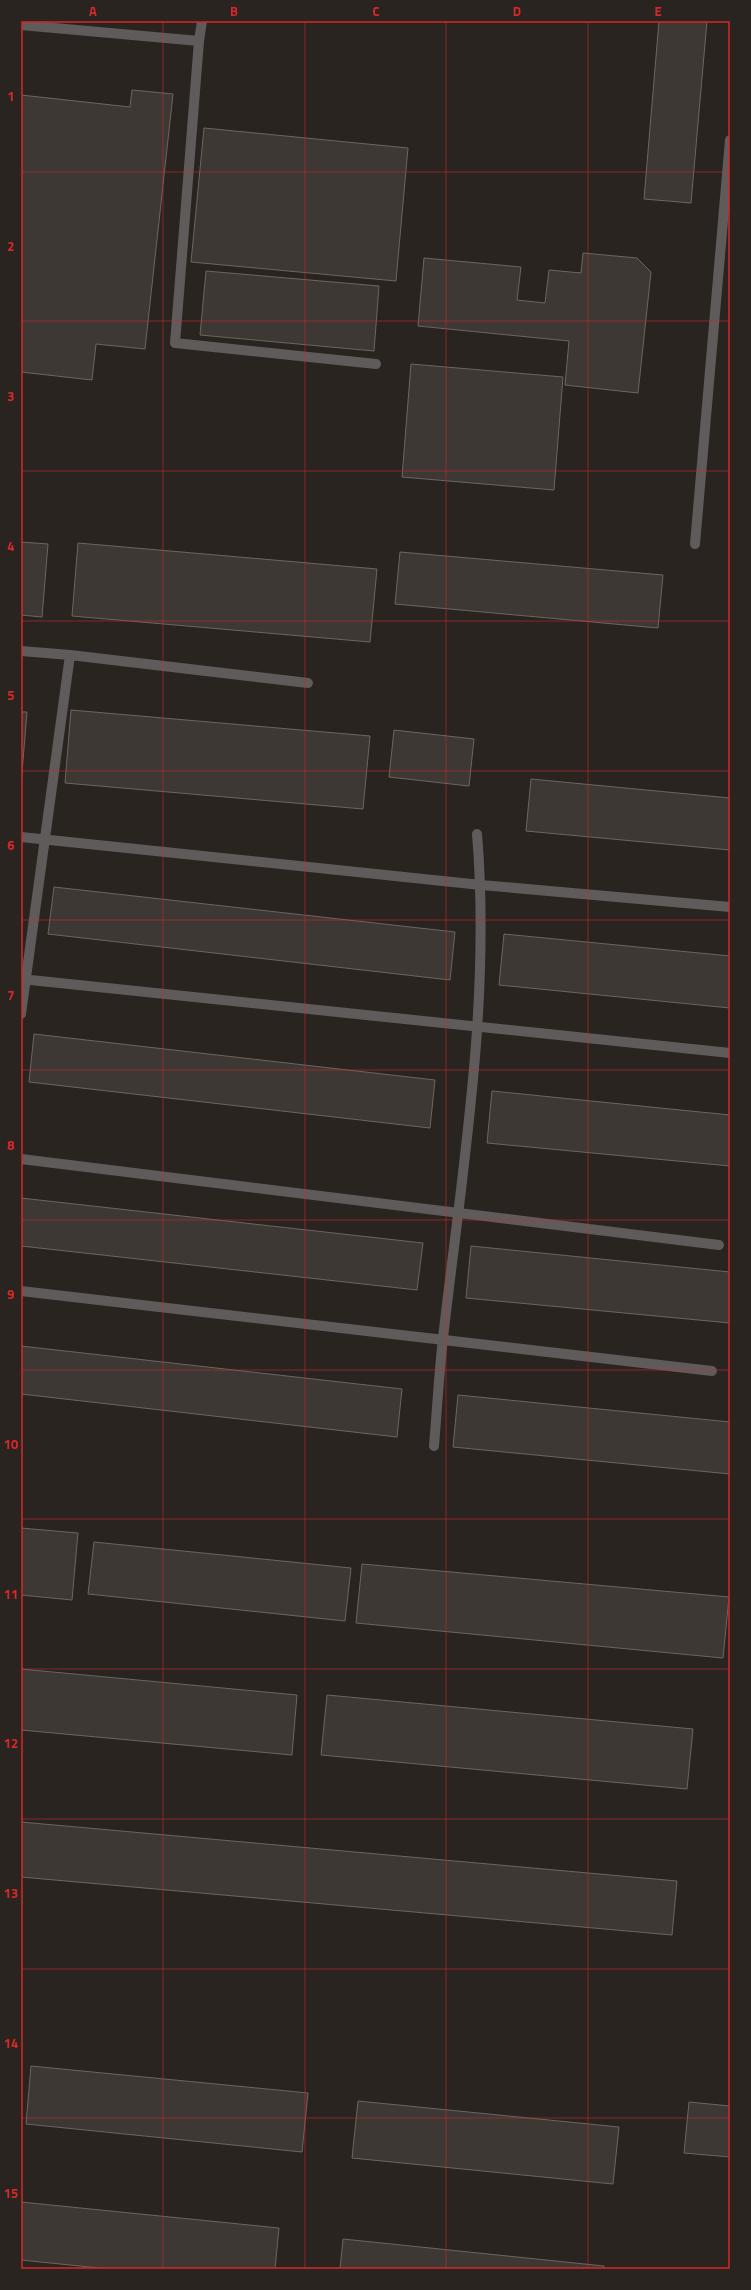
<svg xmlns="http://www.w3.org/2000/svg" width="751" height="2290" font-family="'Titillium Web',sans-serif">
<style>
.building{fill:#3e3834;stroke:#6c6560}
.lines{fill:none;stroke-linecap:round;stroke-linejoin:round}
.minor{stroke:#5f5b5a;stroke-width:10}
.grid{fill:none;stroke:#d62828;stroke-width:1;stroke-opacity:0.55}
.neatline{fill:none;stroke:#d62828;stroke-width:1.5}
.grid-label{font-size:13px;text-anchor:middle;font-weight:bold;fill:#d62828}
</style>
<rect width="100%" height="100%" fill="#2a2420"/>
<!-- building -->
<path class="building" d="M 659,21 L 707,21 L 691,203 L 644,199 Z
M 132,90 L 173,94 L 145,349 L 96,344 L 92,380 L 21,372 L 21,95 L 130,107 Z
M 204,128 L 408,148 L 396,281 L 191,262 Z
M 583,253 L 637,258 L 651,272 L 638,393 L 565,385 L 569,341 L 418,326 L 424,258 L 521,267 L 517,300 L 545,303 L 549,270 L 581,273 Z
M 206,271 L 379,286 L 374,351 L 200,335 Z
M 411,364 L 563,377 L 554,490 L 402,477 Z
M 21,542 L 48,544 L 42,617 L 21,615 Z
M 78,543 L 377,569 L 370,642 L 72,616 Z
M 400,552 L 663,575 L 658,628 L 395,604 Z
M 71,710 L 370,736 L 363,809 L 65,783 Z
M 21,712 L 27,712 L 21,785 Z
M 394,730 L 474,739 L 469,786 L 389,777 Z
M 531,779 L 730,798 L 730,850 L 526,831 Z
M 54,887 L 455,932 L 450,980 L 48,934 Z
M 504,934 L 730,956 L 730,1008 L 499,985 Z
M 34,1034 L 435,1080 L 430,1128 L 29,1082 Z
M 492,1091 L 730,1115 L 730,1166 L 487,1143 Z
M 21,1198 L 423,1243 L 417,1290 L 21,1246 Z
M 471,1246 L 730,1272 L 730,1323 L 466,1298 Z
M 21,1346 L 402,1389 L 397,1437 L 21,1394 Z
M 458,1395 L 730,1422 L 730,1474 L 453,1447 Z
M 21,1528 L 78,1533 L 72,1600 L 21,1595 Z
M 94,1542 L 351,1568 L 345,1621 L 88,1594 Z
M 362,1564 L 729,1597 L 723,1658 L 356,1623 Z
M 21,1669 L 297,1695 L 292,1755 L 21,1730 Z
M 327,1695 L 693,1729 L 687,1789 L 321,1755 Z
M 21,1822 L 677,1881 L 672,1935 L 21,1877 Z
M 31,2066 L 308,2093 L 302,2152 L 26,2124 Z
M 358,2101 L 619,2127 L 613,2184 L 352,2158 Z
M 689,2102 L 730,2106 L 730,2157 L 684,2153 Z
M 21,2202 L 279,2228 L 275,2269 L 109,2269 L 21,2260 Z
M 343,2239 L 604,2266 L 604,2269 L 340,2269 Z"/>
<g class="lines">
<!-- minor -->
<path class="minor" d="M 21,25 L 199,41 L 175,343 L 376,364
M 199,41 L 202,21
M 695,544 L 730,140
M 21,651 L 70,655 L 21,1014
M 70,655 L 308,683
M 21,837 L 481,885 L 730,907
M 21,979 L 730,1053
M 21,1159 L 719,1245
M 21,1291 L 712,1371
M 434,1446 C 437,1410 439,1374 443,1338 C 462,1171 491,1003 477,834"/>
</g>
<!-- grid -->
<path class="grid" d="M 163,21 L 163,2269M 305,21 L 305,2269M 446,21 L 446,2269M 588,21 L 588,2269M 21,172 L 730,172M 21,321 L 730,321M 21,471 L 730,471M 21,621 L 730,621M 21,771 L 730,771M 21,920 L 730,920M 21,1070 L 730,1070M 21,1220 L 730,1220M 21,1370 L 730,1370M 21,1519 L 730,1519M 21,1669 L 730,1669M 21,1819 L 730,1819M 21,1969 L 730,1969M 21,2118 L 730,2118"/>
<!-- border -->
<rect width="751" height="2290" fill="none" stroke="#2a2420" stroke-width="44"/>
<rect x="22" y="22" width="707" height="2246" class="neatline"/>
<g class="grid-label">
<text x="93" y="16">A</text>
<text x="234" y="16">B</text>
<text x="376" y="16">C</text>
<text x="517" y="16">D</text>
<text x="658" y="16">E</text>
<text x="11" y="101">1</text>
<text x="11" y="251">2</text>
<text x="11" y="401">3</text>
<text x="11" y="551">4</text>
<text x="11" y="700">5</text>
<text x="11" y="850">6</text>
<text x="11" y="1000">7</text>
<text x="11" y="1150">8</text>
<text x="11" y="1299">9</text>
<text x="11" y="1449">10</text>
<text x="11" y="1599">11</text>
<text x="11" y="1748">12</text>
<text x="11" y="1898">13</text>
<text x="11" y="2048">14</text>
<text x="11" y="2198">15</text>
</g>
</svg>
